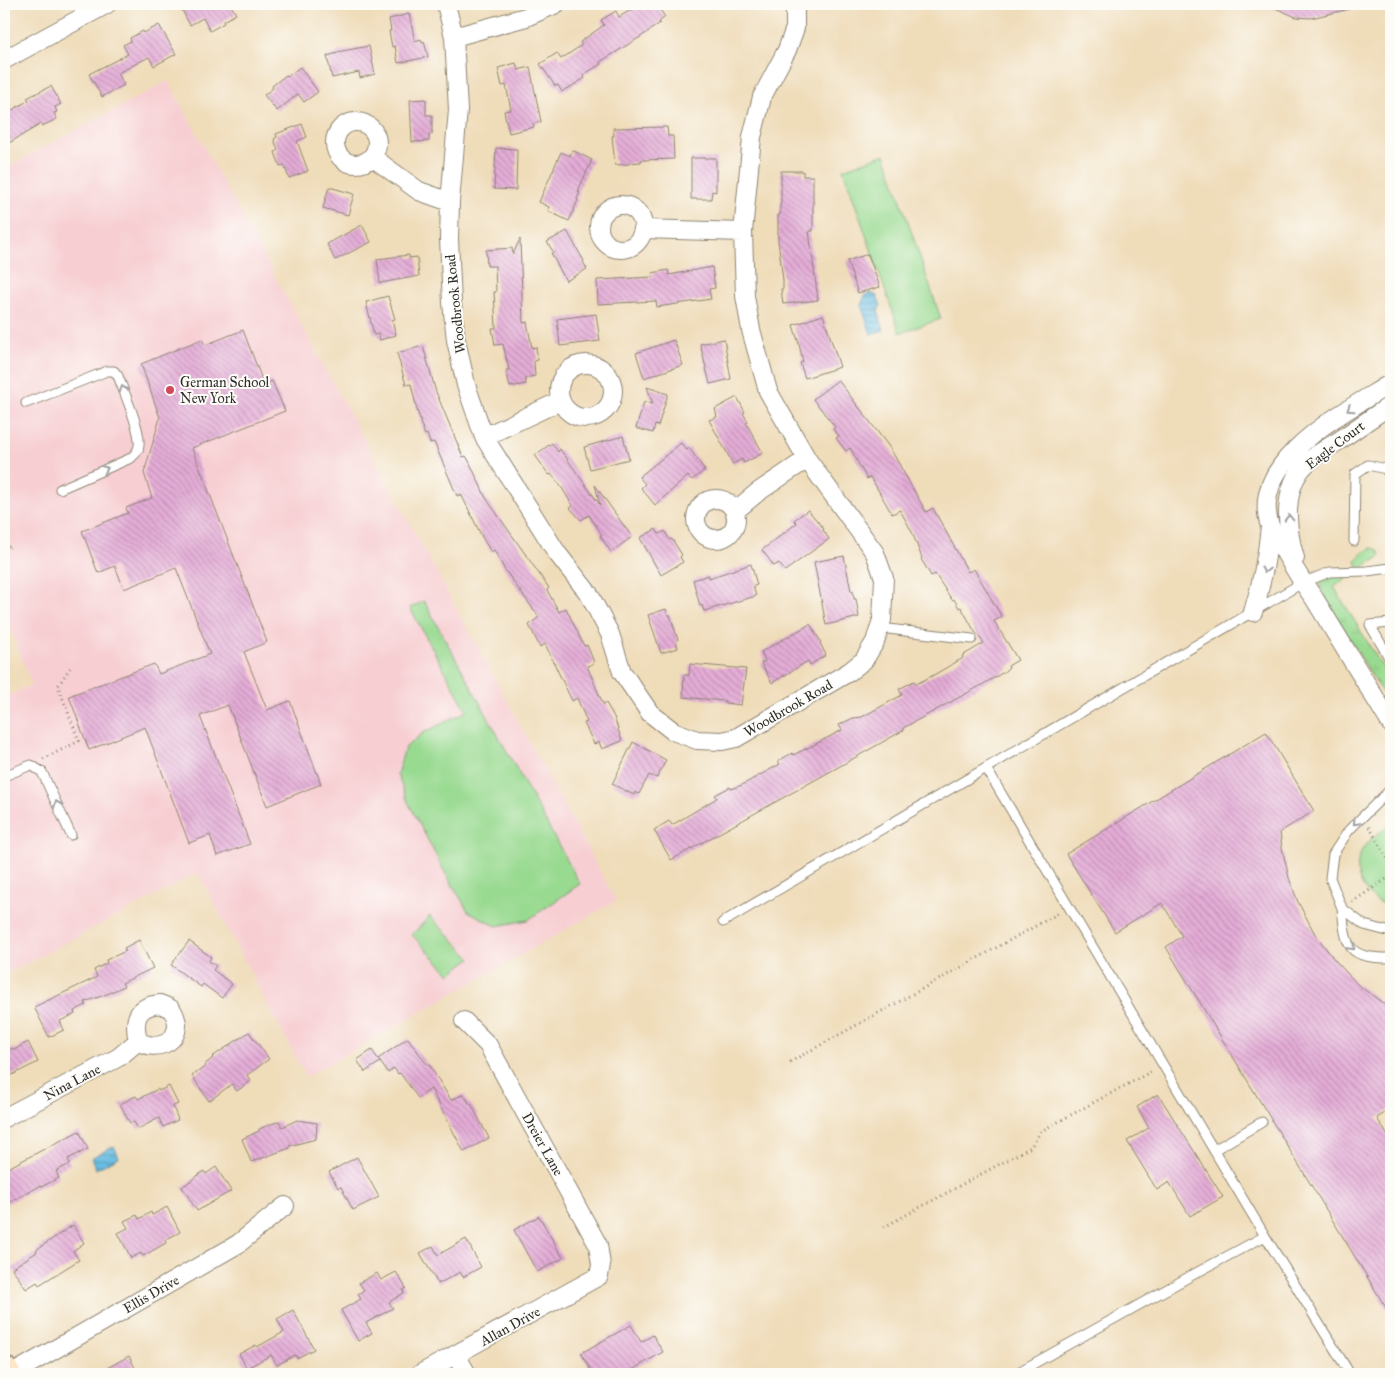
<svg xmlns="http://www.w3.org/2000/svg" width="1395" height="1378" font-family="'IM FELL Great Primer',serif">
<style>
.built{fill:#f7cfd3}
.grass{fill:url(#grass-tufts);stroke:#62825e}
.green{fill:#99da91;stroke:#62825e}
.water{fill:url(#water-rules);stroke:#487486}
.building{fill:url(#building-back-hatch)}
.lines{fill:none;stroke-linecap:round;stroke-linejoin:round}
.service-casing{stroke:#8d8472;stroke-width:11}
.minor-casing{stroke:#8d8472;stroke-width:20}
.secondary-casing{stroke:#8d8472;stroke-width:28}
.path{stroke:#8d8472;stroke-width:3;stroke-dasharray:1 4;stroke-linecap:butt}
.service{stroke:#fff;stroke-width:9}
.minor{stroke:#fff;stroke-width:18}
.secondary{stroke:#ffe4c6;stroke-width:25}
.oneway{stroke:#a0a0a0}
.poi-dot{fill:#d1495b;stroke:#fdfcf7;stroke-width:2}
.labels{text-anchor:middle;stroke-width:4;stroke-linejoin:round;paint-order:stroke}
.street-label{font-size:14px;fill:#2b2b2b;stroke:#fdfcf7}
.poi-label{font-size:14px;fill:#2b2b2b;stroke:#fdfcf7;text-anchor:start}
</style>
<defs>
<pattern id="grass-tufts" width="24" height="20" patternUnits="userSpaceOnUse" patternTransform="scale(1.25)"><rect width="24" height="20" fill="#99da91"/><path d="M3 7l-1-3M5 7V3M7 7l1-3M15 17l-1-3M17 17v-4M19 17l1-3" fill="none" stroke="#84bb7d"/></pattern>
<pattern id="water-rules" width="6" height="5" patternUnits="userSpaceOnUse" patternTransform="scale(1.25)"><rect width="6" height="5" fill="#65bce2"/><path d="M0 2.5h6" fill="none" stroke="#5399b7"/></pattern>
<pattern id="building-back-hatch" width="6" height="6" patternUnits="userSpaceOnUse" patternTransform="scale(1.25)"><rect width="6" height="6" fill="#e5add8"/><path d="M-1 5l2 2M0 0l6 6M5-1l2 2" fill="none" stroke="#ba8daf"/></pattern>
</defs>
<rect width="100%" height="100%" fill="#fdfcf7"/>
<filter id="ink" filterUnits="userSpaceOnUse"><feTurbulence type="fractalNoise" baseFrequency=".02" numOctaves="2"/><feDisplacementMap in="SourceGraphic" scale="10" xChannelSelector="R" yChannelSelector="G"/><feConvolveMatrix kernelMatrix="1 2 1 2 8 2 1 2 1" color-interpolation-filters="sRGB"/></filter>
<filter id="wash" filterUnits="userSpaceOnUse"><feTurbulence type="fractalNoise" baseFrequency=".0096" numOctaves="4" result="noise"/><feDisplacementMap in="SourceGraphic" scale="20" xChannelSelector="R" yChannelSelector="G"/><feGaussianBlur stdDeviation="1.12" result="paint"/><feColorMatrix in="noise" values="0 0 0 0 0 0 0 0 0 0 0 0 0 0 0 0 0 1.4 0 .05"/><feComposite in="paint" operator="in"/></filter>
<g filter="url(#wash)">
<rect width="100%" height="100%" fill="#efdcb9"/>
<!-- built -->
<path class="built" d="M 168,81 L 616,901 L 306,1077 L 198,873 L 7,974 L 4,967 L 4,697 L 32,685 L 4,611 L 4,169 Z"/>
<!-- grass -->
<path class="grass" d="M 1371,548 L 1377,549 L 1381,556 L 1360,569 L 1356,562 C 1359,554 1364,552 1371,548 Z
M 1324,575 L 1345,575 L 1345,580 L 1334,587 L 1391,681 L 1391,707 L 1322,593 L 1320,581 Z"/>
<!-- green -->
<path class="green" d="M 885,154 L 941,319 L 900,333 L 843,169 Z
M 424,601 L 580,884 L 528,920 L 496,926 L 468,911 L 443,869 L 408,802 L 397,774 L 405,748 L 423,733 L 467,711 L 410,608 Z
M 1391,823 L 1391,906 C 1366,902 1349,873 1362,850 C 1369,839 1382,831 1391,823 Z
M 430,916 L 471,958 L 450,974 L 412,935 Z"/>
<!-- water -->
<path class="water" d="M 871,293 L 877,296 L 881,305 L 878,311 L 884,330 L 871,334 L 861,305 L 865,295 Z
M 114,1146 L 119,1157 L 96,1169 L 91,1158 Z"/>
<g id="blocks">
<!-- building -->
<path class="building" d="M 190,4 L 230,4 L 236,14 L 223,21 L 224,23 L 210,31 L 203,18 L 190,25 L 181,8 Z
M 641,4 L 656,4 L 665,17 L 659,22 L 660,23 L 642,36 L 600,62 L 601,64 L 583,75 L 585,78 L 567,89 L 567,88 L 562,92 L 558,85 L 555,86 L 540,64 L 557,53 L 561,59 L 582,45 L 580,42 L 604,25 L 601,20 L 616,11 L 619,17 Z
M 1266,4 L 1349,4 L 1350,9 L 1311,18 L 1296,17 Z
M 409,14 L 415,41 L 421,39 L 422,42 L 424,41 L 428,57 L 398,63 L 395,46 L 392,47 L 389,31 L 391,31 L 389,19 Z
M 159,25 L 176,54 L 154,66 L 149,57 L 118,73 L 124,85 L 102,97 L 89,74 L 128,54 L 123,45 L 131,41 L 130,38 L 143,31 L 144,33 Z
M 369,46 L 375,74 L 360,78 L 359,72 L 332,78 L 327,56 L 338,53 L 337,52 Z
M 516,63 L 518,70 L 530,67 L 541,122 L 533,124 L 534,127 L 509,133 L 504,111 L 511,110 L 506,85 L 502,86 L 498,68 Z
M 300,67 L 318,92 L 304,102 L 298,94 L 277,111 L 264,95 L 273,88 L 272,86 L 286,75 L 287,77 Z
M 51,86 L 61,104 L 55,107 L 57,112 L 54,113 L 57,119 L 42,126 L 41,124 L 4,146 L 4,115 L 29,100 L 27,98 Z
M 426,99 L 426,115 L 432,115 L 432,134 L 429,134 L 429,141 L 412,142 L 410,100 Z
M 302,124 L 307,137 L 297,141 L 308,171 L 289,178 L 284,165 L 280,166 L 275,152 L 278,150 L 274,139 L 277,137 L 276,134 Z
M 667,127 L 668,136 L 673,136 L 674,159 L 641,160 L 641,162 L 629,163 L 629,164 L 615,165 L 612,136 L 614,136 L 613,128 Z
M 496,148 L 517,149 L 516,190 L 494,189 Z
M 572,150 L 592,160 L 578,191 L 580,192 L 577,199 L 578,200 L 569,221 L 548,211 L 549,207 L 539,202 L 561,152 L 570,156 Z
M 691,158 L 716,158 L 716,192 L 712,191 L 711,199 L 691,199 Z
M 781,171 L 803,171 L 803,176 L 813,176 L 813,231 L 809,231 L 818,300 L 783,304 L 781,289 L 783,289 L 783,280 L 778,240 L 778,215 L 780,215 L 780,204 L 781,204 Z
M 329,187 L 354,194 L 348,215 L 323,208 Z
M 362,225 L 371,242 L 335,260 L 327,244 Z
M 567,231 L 584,261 L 583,262 L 587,269 L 566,281 L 551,253 L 554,253 L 547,242 Z
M 520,239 L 523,323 L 527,322 L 532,348 L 536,347 L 538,360 L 534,361 L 535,376 L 525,378 L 526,384 L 510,387 L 506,370 L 509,370 L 503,344 L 495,345 L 492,328 L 496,328 L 494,292 L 496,292 L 495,266 L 487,266 L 486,250 L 512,248 L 513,254 Z
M 868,254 L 880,287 L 858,293 L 847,261 Z
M 409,255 L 409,258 L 417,257 L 419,276 L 380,283 L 377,259 Z
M 712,267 L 715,288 L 709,289 L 711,299 L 657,307 L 656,301 L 598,304 L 597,280 L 653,277 L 652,273 L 668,270 L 669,275 Z
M 388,296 L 395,319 L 392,320 L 396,335 L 380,340 L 378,334 L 374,335 L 366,302 Z
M 596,314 L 600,341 L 560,346 L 557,319 Z
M 823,315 L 840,367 L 805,378 L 800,363 L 803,362 L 799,344 L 793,325 Z
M 243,330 L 264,385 L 272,381 L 285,411 L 192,448 L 267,642 L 244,652 L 267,710 L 290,701 L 321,784 L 267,806 L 228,705 L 200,716 L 250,844 L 217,856 L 210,835 L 189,843 L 145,727 L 89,750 L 69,696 L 154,664 L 159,674 L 210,654 L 176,568 L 124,589 L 115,566 L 98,573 L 82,531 L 128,513 L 126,508 L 152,498 L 144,473 L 160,418 L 141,364 L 202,339 L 205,345 Z
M 724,339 L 731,379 L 710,384 L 700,344 Z
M 674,340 L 683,365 L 644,378 L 636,353 Z
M 423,346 L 436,392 L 463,457 L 466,456 L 469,461 L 486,498 L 549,588 L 547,590 L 559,612 L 566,608 L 584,646 L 587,645 L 594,662 L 593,664 L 587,666 L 603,704 L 606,703 L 614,717 L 622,741 L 602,749 L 599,742 L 594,744 L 584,723 L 587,722 L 577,698 L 572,701 L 545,644 L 540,647 L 529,625 L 539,617 L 505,570 L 494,550 L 491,552 L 482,537 L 461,494 L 457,496 L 434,442 L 430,443 L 427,434 L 425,435 L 420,422 L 421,422 L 417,410 L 411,384 L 406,385 L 397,353 Z
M 838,380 L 890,448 L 926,512 L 933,508 L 968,572 L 974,569 L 1002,617 L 994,621 L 1018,660 L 1008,666 L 1009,667 L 1004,672 L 980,686 L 903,728 L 904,730 L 842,765 L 671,860 L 654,830 L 669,821 L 672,825 L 717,798 L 715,795 L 730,787 L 731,789 L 742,785 L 780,764 L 778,761 L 792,753 L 793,755 L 810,747 L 842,730 L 839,725 L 853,718 L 862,717 L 902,695 L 899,689 L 914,681 L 916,684 L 932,676 L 963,658 L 962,656 L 984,643 L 975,632 L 961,607 L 959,608 L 954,599 L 952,600 L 935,574 L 931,576 L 921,559 L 922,558 L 912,532 L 900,510 L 892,514 L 874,483 L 870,477 L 867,479 L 850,448 L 846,451 L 836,438 L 839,436 L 833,429 L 835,427 L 813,399 Z
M 647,387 L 668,394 L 658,426 L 655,425 L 653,433 L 636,428 L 644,402 L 653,404 Z
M 737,397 L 745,412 L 743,413 L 748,422 L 746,423 L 763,453 L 744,463 L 742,459 L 733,464 L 709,420 L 717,417 L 715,409 Z
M 623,436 L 629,459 L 590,469 L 584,447 Z
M 552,443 L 558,452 L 560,449 L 600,505 L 595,485 L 632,537 L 611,552 L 600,536 L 602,535 L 589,515 L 581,520 L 570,508 L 573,506 L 560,485 L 551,474 L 549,475 L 535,455 Z
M 681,443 L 687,450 L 689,448 L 705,470 L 692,480 L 688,476 L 655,505 L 641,488 L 645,484 L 639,477 Z
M 808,510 L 824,529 L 823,530 L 829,539 L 785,571 L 779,563 L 774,566 L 762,550 L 797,523 L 794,520 Z
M 656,529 L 659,534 L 665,531 L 670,540 L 672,539 L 682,555 L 680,557 L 683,562 L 661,575 L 640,538 Z
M 844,556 L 851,591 L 853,591 L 854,599 L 856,599 L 859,617 L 826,625 L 814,562 Z
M 751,564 L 757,585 L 753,586 L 756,596 L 704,611 L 702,605 L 700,606 L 693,580 L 709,575 L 709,578 Z
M 666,609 L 668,615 L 670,615 L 678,640 L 676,641 L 678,648 L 661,653 L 648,615 Z
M 810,624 L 821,642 L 820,643 L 826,655 L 810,665 L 808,661 L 772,683 L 761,663 L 765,661 L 761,652 Z
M 690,664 L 746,669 L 741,705 L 725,703 L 725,701 L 683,697 L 684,675 L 689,675 Z
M 1266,732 L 1314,811 L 1280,832 L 1282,848 L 1289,878 L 1298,902 L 1315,934 L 1334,959 L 1358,985 L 1391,1009 L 1391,1109 L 1377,1118 L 1391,1141 L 1391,1316 L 1166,947 L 1182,936 L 1162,903 L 1115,932 L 1066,854 Z
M 633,742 L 666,760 L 657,778 L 649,775 L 639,794 L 635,792 L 634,795 L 612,784 Z
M 139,940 L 153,968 L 122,983 L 124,986 L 107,994 L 85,1002 L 86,1005 L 74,1011 L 75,1014 L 60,1021 L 64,1030 L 49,1037 L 34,1007 L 97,977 L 94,970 L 107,963 L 106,960 L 126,951 L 124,948 Z
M 189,941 L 211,957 L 209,961 L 216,966 L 213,970 L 232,984 L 222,998 L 203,984 L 201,987 L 171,965 Z
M 249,1032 L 269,1059 L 247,1075 L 251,1081 L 237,1091 L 232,1084 L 209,1101 L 192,1076 L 206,1066 L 204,1065 L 213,1058 L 212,1057 Z
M 408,1038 L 425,1062 L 430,1066 L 451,1100 L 464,1094 L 470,1105 L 471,1104 L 489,1138 L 464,1152 L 431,1089 L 418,1098 L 400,1073 L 398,1074 L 394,1068 L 388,1073 L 378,1059 Z
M 28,1042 L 38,1062 L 4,1079 L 4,1052 L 13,1048 L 14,1050 Z
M 372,1050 L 380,1062 L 365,1072 L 357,1060 Z
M 169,1086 L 178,1104 L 173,1106 L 178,1120 L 163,1127 L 159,1118 L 138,1129 L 134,1122 L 130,1123 L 120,1104 L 136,1096 L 138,1099 L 158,1089 L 159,1091 Z
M 1158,1094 L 1223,1197 L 1190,1216 L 1169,1182 L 1157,1190 L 1127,1141 L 1149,1128 L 1137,1107 Z
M 297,1120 L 317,1123 L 316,1139 L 289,1146 L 290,1148 L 251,1162 L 242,1139 L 259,1131 L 259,1129 L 279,1121 L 282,1127 Z
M 79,1131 L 88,1149 L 68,1159 L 70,1164 L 56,1171 L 59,1178 L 41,1187 L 40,1186 L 8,1203 L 4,1196 L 4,1170 Z
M 357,1157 L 379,1197 L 353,1210 L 341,1187 L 338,1188 L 329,1172 Z
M 216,1167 L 231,1191 L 197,1211 L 182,1187 L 204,1171 L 206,1174 Z
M 167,1207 L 180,1232 L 165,1240 L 166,1243 L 143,1256 L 141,1253 L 131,1258 L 118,1233 L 128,1228 L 124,1221 L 137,1215 L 139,1219 L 151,1212 L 152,1215 Z
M 539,1216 L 563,1258 L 537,1272 L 514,1230 Z
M 73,1225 L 84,1243 L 73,1251 L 79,1260 L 39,1285 L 37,1282 L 26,1289 L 12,1268 L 37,1252 L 36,1250 Z
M 466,1239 L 481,1267 L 463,1277 L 460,1272 L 438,1284 L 420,1253 L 433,1246 L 438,1255 Z
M 396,1272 L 406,1288 L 403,1290 L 404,1293 L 389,1302 L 393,1308 L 366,1323 L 372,1333 L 358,1341 L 341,1310 L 361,1299 L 358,1294 L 364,1290 L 359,1283 L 377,1273 L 381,1280 Z
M 293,1310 L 314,1349 L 297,1358 L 295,1355 L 277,1365 L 271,1355 L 247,1368 L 239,1354 L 256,1345 L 257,1347 L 284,1332 L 277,1319 Z
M 631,1325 L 641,1342 L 653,1335 L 663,1352 L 625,1374 L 593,1374 L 581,1353 Z
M 129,1356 L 138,1374 L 96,1374 Z"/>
</g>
</g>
<g filter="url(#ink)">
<use href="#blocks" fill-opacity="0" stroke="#8d8472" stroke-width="1"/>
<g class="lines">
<defs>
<path id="service" d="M 26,403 L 107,371 L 114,371 L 118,376 C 124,392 141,430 139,445 C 139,451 135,454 131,458 L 60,489
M 1354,541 L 1355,474 L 1368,465 L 1386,469 L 1391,478
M 1391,623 L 1370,625 L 1391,661
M 880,628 L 972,639
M 986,768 L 1265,1236 L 1196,1273 L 1015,1374
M 4,776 L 31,765 L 42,772 L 71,835
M 1391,789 L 1349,830 L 1333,854 L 1330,878 L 1342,908 L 1364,925 L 1391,932
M 1342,908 C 1346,948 1347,958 1391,958
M 723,922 L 1302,583 L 1330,572 L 1367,571 L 1391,568
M 1214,1150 L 1262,1122
M 1265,1236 L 1350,1374"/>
<path id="minor" d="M 446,4 L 454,37 L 458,110 L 450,202 L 449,239 L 452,303 L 456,340 L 466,385 L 484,437 L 557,553 L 589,594 L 610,634 L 622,672 L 650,713 L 673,731 L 697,740 L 722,741 L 736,738 L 849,672 L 864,660 L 875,642 L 882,620 L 884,578 L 875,553 L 807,459 L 768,391 L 751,330 L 745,296 L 743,232 L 752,137 L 762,97 L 787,50 L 795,28 L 795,4
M 454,37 L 526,17 L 556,4
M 4,60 L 107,4
M335 143a21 21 0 1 1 42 0a21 21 0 1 1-42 0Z
M 372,157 L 419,191 L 450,202
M599 227a22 22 0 1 1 44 0a22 22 0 1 1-44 0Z
M 643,229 L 743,232
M559 391a27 27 0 1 1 54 0a27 27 0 1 1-54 0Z
M 1391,383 C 1347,411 1247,460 1270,526 C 1273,533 1278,540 1281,546 C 1292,564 1301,581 1314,598 L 1391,724
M 484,437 L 560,401
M696 519a20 20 0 1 1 40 0a20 20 0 1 1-40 0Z
M 735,511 L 758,492 L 807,459
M 1295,558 C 1286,529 1282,487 1306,464 C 1315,455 1329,447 1340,440 C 1357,428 1374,416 1391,405
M 1253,612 C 1262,583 1267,557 1270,527
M 160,1004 C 164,1006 168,1007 171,1009 C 175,1013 176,1019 177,1023 C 178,1045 154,1051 138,1041 C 133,1020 136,1006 160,1004 Z
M 4,1118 L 119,1057 L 138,1041
M 456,1355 L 467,1374
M 12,1374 L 238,1244 L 285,1206
M 420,1374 L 599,1276 L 601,1265 L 598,1245 L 488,1045 L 464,1021"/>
<path id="secondary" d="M 4,1369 L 8,1374"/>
</defs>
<!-- service casing -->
<use href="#service" class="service-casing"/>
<!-- minor casing -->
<use href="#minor" class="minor-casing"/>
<!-- secondary casing -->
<use href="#secondary" class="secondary-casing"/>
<!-- path -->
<path class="path" d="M 4,549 L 13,545
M 43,759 L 79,741 L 58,686 L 70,668
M 1369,827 L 1391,864
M 1391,868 L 1390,873 L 1391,876
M 1352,902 L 1391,876
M 790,1062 L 1059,913
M 884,1227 L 1031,1147 L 1041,1131 L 1154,1070"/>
<!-- service -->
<use href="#service" class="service"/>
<!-- minor -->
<use href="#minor" class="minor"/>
<!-- secondary -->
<use href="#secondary" class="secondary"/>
</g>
<!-- one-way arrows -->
<defs><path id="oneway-chevron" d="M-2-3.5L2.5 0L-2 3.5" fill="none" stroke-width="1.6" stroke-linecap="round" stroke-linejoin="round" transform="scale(1.25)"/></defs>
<g class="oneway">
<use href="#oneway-chevron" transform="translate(123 389) rotate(-109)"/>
<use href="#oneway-chevron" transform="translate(1350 409) rotate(147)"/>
<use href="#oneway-chevron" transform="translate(105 469) rotate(-24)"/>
<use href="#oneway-chevron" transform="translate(1289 518) rotate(-92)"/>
<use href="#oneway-chevron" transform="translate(1265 570) rotate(102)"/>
<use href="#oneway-chevron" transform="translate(57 804) rotate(-114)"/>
<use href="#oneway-chevron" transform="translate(1356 822) rotate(133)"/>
<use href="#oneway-chevron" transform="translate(1352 947) rotate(45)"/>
</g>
</g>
<!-- markers -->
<circle class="poi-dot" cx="170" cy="390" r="5"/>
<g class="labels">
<!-- street labels -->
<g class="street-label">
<text transform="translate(455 304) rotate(-96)" y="5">Woodbrook Road</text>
<text transform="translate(1335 445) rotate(-37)" y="5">Eagle Court</text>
<text transform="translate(788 708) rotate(-30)" y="5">Woodbrook Road</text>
<text transform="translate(72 1082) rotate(-28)" y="5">Nina Lane</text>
<text transform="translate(543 1144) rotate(61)" y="5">Dreier Lane</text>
<text transform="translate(151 1294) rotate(-30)" y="5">Ellis Drive</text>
<text transform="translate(510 1326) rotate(-29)" y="5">Allan Drive</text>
</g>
<!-- poi labels -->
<g class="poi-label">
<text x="180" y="387">German School<tspan x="180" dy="16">New York</tspan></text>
</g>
</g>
<!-- margin -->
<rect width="1395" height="1378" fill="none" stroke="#fdfcf7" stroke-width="20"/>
</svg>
